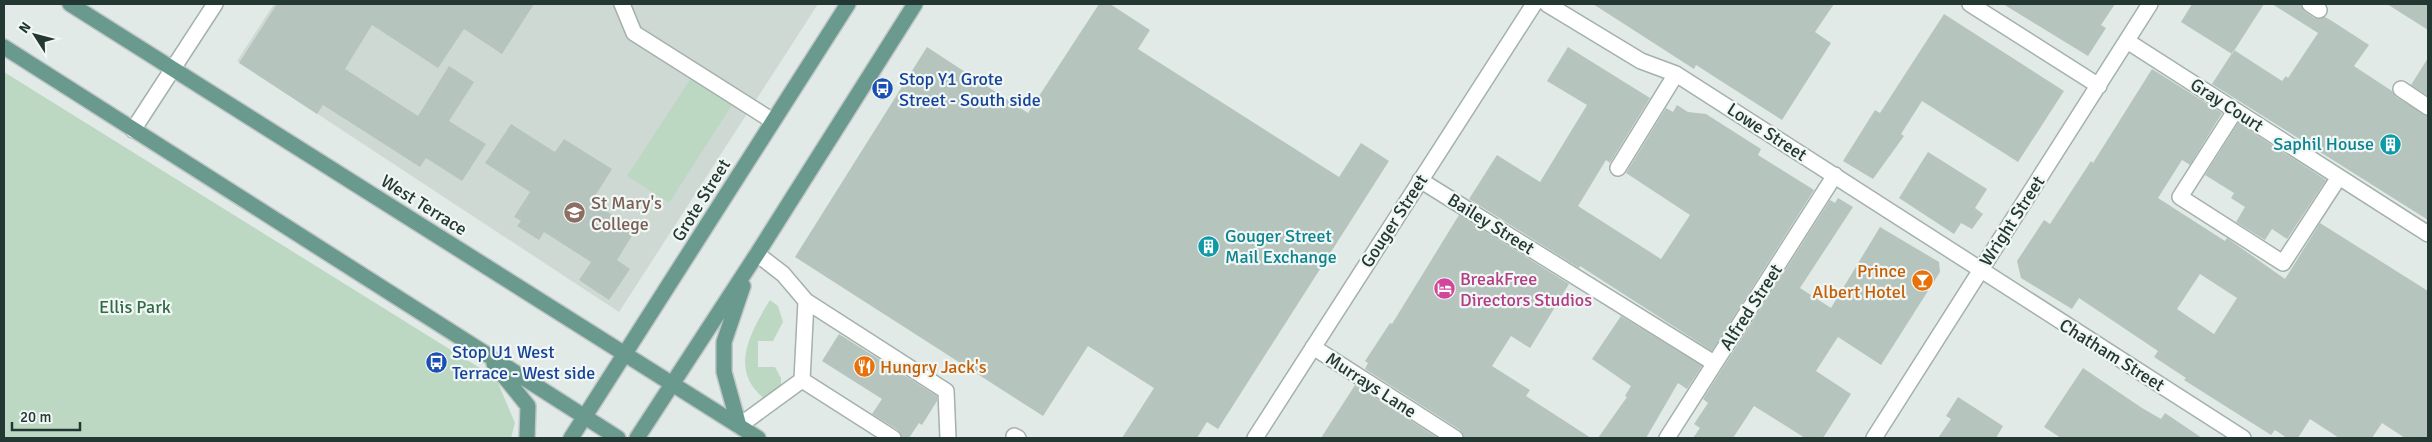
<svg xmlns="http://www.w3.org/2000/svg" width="2432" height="442" font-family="Signika,sans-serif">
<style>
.built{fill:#cfd9d4}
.green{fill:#bcd8c3}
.building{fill:#b6c4be;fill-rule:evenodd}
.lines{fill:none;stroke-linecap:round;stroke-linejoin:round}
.minor-casing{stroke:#a4b1ac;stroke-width:18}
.major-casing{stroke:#c1c7c6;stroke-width:18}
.minor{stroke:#fff;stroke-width:15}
.major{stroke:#6a9a8d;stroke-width:15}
.labels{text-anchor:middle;stroke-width:4.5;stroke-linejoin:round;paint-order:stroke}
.transit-label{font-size:18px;fill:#164399;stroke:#f1f7f4;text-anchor:start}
.street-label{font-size:18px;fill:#233832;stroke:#f1f7f4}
.culture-label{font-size:18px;fill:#0d838f;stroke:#f1f7f4;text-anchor:end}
.education-label{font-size:18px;fill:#785e54;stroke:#f1f7f4;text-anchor:start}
.food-label{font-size:18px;fill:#c56008;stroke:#f1f7f4;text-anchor:end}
.hotel-label{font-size:18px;fill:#b23c85;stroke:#f1f7f4;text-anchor:start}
.park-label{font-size:18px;fill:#326a47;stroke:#f1f7f4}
</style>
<rect width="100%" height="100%" fill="#e1eae6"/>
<!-- built -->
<path class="built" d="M 274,4 L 818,4 L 619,312 L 237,61 Z"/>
<!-- green -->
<path class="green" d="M 4,72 L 496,378 L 515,423 L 511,438 L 4,438 Z
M 691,78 L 732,105 L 669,203 L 627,176 Z
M 770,300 L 778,306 L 783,322 L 773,341 L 758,341 L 758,367 L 775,367 L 781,378 L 781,388 L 769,402 C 727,374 749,334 770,300 Z"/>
<!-- building -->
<path class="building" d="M 277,4 L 534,4 L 502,54 L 464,29 L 438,68 L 372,25 L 345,69 L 418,116 L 449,66 L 474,82 L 449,121 L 486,144 L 462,181 L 426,158 L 420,167 L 323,105 L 317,114 L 239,63 Z
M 1099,4 L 1110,4 L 1150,30 L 1138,49 L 1339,177 L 1361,143 L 1389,161 L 1218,429 L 1207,422 L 1197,438 L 1122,438 L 1154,388 L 1088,346 L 1043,416 L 795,257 L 927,47 L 1028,113 Z
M 1593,4 L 1834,4 L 1815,32 L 1831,43 L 1782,120 L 1696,65 L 1694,69 Z
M 2003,4 L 2115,4 L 2101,25 L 2106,28 L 2088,56 Z
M 2192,4 L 2264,4 L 2232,54 L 2181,22 Z
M 2272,4 L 2301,4 L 2304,11 L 2314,18 L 2319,19 L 2325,17 L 2332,21 L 2369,45 L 2354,66 L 2392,91 L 2396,97 L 2428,116 L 2428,220 L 2212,84 L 2234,50 L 2282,81 L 2286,76 L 2288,78 L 2318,33 Z
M 2387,4 L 2428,4 L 2428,30 Z
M 1944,14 L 2064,91 L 2018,162 L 1922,101 L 1901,134 L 1904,136 L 1873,179 L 1843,161 L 1875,110 L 1880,113 Z
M 1568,47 L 1650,98 L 1610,163 L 1606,160 L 1578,206 L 1661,259 L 1690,215 L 1626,173 L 1666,108 L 1673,112 L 1677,105 L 1688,112 L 1706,114 L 1761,149 L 1758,155 L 1814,190 L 1712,351 L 1580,266 L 1579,268 L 1469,199 L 1497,155 L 1540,182 L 1587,105 L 1547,81 Z
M 2428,58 L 2428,96 L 2411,85 Z
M 2152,69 L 2222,113 L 2190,165 L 2182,160 L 2158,198 L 2225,241 L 2227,238 L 2285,279 L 2320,223 L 2428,291 L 2428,438 L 2405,438 L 2382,423 L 2372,438 L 2339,438 L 2310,419 L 2298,438 L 2287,438 L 2275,430 L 2271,435 L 2184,380 L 2186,378 L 2154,357 L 2158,351 L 2079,298 L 2072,309 L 2021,278 L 2017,261 L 2044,220 L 2050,224 L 2091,161 L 2093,163 ZM 2200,274 L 2237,298 L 2214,334 L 2177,309 Z
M 2238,123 L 2326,180 L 2287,239 L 2272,229 L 2265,240 L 2236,222 L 2245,207 L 2231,198 L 2234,193 L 2205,175 Z
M 511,124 L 555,152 L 564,139 L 612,169 L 592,201 L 635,231 L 617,260 L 630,269 L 609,300 L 579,280 L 591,262 L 544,232 L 539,240 L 517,226 L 521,221 L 514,217 L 530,192 L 485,163 Z
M 1928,152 L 1987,189 L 1975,208 L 1983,214 L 1972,229 L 1961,223 L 1954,234 L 1899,198 Z
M 1838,198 L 1853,207 L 1800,288 L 1831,308 L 1880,227 L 1939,262 L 1940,272 L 1881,365 L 1838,337 L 1816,371 L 1851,394 L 1823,438 L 1805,438 L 1754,406 L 1733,438 L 1693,438 L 1700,428 L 1694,424 L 1708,403 L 1703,399 L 1830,200 L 1835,203 Z
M 1459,215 L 1569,284 L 1530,348 L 1511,336 L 1492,366 L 1530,390 L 1526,396 L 1591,438 L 1464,438 L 1460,430 L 1365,369 L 1368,363 L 1365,361 L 1390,323 L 1392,324 Z
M 1621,316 L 1702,366 L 1687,389 L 1678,383 L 1646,438 L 1598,438 L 1627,397 L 1625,396 L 1631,386 L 1592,359 Z
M 839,334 L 937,396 L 937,401 L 922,425 L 919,423 L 909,438 L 902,438 L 898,430 L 872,414 L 882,399 L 822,361 Z
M 2083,368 L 2142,408 L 2161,419 L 2165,413 L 2202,438 L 2061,438 L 2044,427 Z
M 1355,385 L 1438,438 L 1321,438 Z
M 1958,397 L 2003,426 L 1996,438 L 1938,438 L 1951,419 L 1946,416 Z"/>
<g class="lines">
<defs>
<path id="minor" d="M 622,4 L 634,33 L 773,121
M 1547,4 L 1641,61 L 1676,74 L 2243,438
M 1970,4 L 2099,86
M 2310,4 L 2319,10
M 2127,41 L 2428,234
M 2401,89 L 2428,107
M 2235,111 L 2180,197 L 2283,263 L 2339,177
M 133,130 L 215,4
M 1618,168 L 1676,74
M 1420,180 L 1714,363
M 757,254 L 783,274 L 806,301 L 946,391 L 948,438
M 1313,347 L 1455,438
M 802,380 L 893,438
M 802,380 L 806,301
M 739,426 L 802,380
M 1014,436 L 1018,438
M 1255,438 L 1534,4
M 1667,438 L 1835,175
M 1874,438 L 2150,4"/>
<path id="major" d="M 70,4 L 758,438
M 4,47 L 618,438
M 494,364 L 528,406 L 527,438
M 739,426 L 724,372 L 724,342 L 743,286
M 571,438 L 848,4
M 637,438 L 757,254 L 915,4"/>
</defs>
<!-- minor casing -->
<use href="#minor" class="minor-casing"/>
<!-- major casing -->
<use href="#major" class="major-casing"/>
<!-- minor -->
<use href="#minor" class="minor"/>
<!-- major -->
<use href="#major" class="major"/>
</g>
<!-- icons -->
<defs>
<symbol id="bus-disc" viewBox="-11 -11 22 22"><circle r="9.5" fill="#1a4fb4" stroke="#f1f7f4"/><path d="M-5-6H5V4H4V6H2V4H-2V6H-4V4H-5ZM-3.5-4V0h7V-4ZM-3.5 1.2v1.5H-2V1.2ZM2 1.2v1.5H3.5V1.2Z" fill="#fff"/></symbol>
<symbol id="building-disc" viewBox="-11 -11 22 22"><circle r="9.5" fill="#0f9aa8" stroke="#f1f7f4"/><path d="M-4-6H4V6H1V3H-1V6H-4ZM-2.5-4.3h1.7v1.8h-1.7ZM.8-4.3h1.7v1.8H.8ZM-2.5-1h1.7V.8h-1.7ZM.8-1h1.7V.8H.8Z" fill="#fff"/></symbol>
<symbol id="university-disc" viewBox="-11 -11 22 22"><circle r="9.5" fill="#8d6e63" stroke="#f1f7f4"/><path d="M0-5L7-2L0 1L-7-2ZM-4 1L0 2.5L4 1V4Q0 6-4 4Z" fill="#fff"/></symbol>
<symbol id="bar-disc" viewBox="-11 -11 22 22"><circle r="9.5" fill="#e8710a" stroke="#f1f7f4"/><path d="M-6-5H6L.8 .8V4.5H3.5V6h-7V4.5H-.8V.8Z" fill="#fff"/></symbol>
<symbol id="hotel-disc" viewBox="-11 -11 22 22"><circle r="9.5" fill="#d1479c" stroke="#f1f7f4"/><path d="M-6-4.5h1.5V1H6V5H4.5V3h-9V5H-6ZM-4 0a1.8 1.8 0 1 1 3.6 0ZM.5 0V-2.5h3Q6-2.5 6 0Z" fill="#fff"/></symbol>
<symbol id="restaurant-disc" viewBox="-11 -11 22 22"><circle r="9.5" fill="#e8710a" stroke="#f1f7f4"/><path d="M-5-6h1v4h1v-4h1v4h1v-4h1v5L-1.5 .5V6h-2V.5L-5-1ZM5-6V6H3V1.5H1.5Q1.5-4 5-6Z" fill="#fff"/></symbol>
</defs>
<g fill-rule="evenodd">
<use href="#bus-disc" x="870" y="76" width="25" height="25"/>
<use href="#building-disc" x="2378" y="132" width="25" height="25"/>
<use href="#university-disc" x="562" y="200" width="25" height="25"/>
<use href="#building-disc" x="1196" y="234" width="25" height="25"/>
<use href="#bar-disc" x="1910" y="268" width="25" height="25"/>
<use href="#hotel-disc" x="1432" y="276" width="25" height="25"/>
<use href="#bus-disc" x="424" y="350" width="25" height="25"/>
<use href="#restaurant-disc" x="852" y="354" width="25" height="25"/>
</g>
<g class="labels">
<!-- transit labels -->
<g class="transit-label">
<text x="899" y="85">Stop Y1 Grote<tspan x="899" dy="21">Street - South side</tspan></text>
<text x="452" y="358">Stop U1 West<tspan x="452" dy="21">Terrace - West side</tspan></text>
</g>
<!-- street labels -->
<g class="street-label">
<text transform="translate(2227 105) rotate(33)" y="6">Gray Court</text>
<text transform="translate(1767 132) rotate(33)" y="6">Lowe Street</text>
<text transform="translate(701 200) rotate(-58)" y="6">Grote Street</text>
<text transform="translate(424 205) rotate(32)" y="6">West Terrace</text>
<text transform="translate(1394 221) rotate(-57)" y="6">Gouger Street</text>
<text transform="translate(2012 221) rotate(-57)" y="6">Wright Street</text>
<text transform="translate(1491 224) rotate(32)" y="6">Bailey Street</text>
<text transform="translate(1751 307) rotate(-57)" y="6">Alfred Street</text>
<text transform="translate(2112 355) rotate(32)" y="6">Chatham Street</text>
<text transform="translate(1371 385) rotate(33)" y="6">Murrays Lane</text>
</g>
<!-- culture labels -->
<g class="culture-label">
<text x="2374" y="150">Saphil House</text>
<text x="1225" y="242" text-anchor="start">Gouger Street<tspan x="1225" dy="21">Mail Exchange</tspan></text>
</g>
<!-- education labels -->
<g class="education-label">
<text x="591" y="209">St Mary's<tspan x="591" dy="21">College</tspan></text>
</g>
<!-- food labels -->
<g class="food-label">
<text x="1906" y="277">Prince<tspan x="1906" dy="21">Albert Hotel</tspan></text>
<text x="880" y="373" text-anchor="start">Hungry Jack's</text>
</g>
<!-- hotel labels -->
<g class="hotel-label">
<text x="1460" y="285">BreakFree<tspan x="1460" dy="21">Directors Studios</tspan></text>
</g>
<!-- park labels -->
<g class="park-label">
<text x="135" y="313">Ellis Park</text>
</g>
</g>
<!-- border -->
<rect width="2432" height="442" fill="none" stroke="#233832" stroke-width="10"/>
<!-- north arrow -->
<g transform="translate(35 35) rotate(306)" stroke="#f1f7f4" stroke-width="4" paint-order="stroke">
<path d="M0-4L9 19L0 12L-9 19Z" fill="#233832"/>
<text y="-8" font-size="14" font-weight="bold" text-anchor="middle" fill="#233832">N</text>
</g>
<!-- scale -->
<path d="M12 422v8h68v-8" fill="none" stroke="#233832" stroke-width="2.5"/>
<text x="20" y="422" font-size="15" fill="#233832" stroke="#f1f7f4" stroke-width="4" paint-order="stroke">20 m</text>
</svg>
